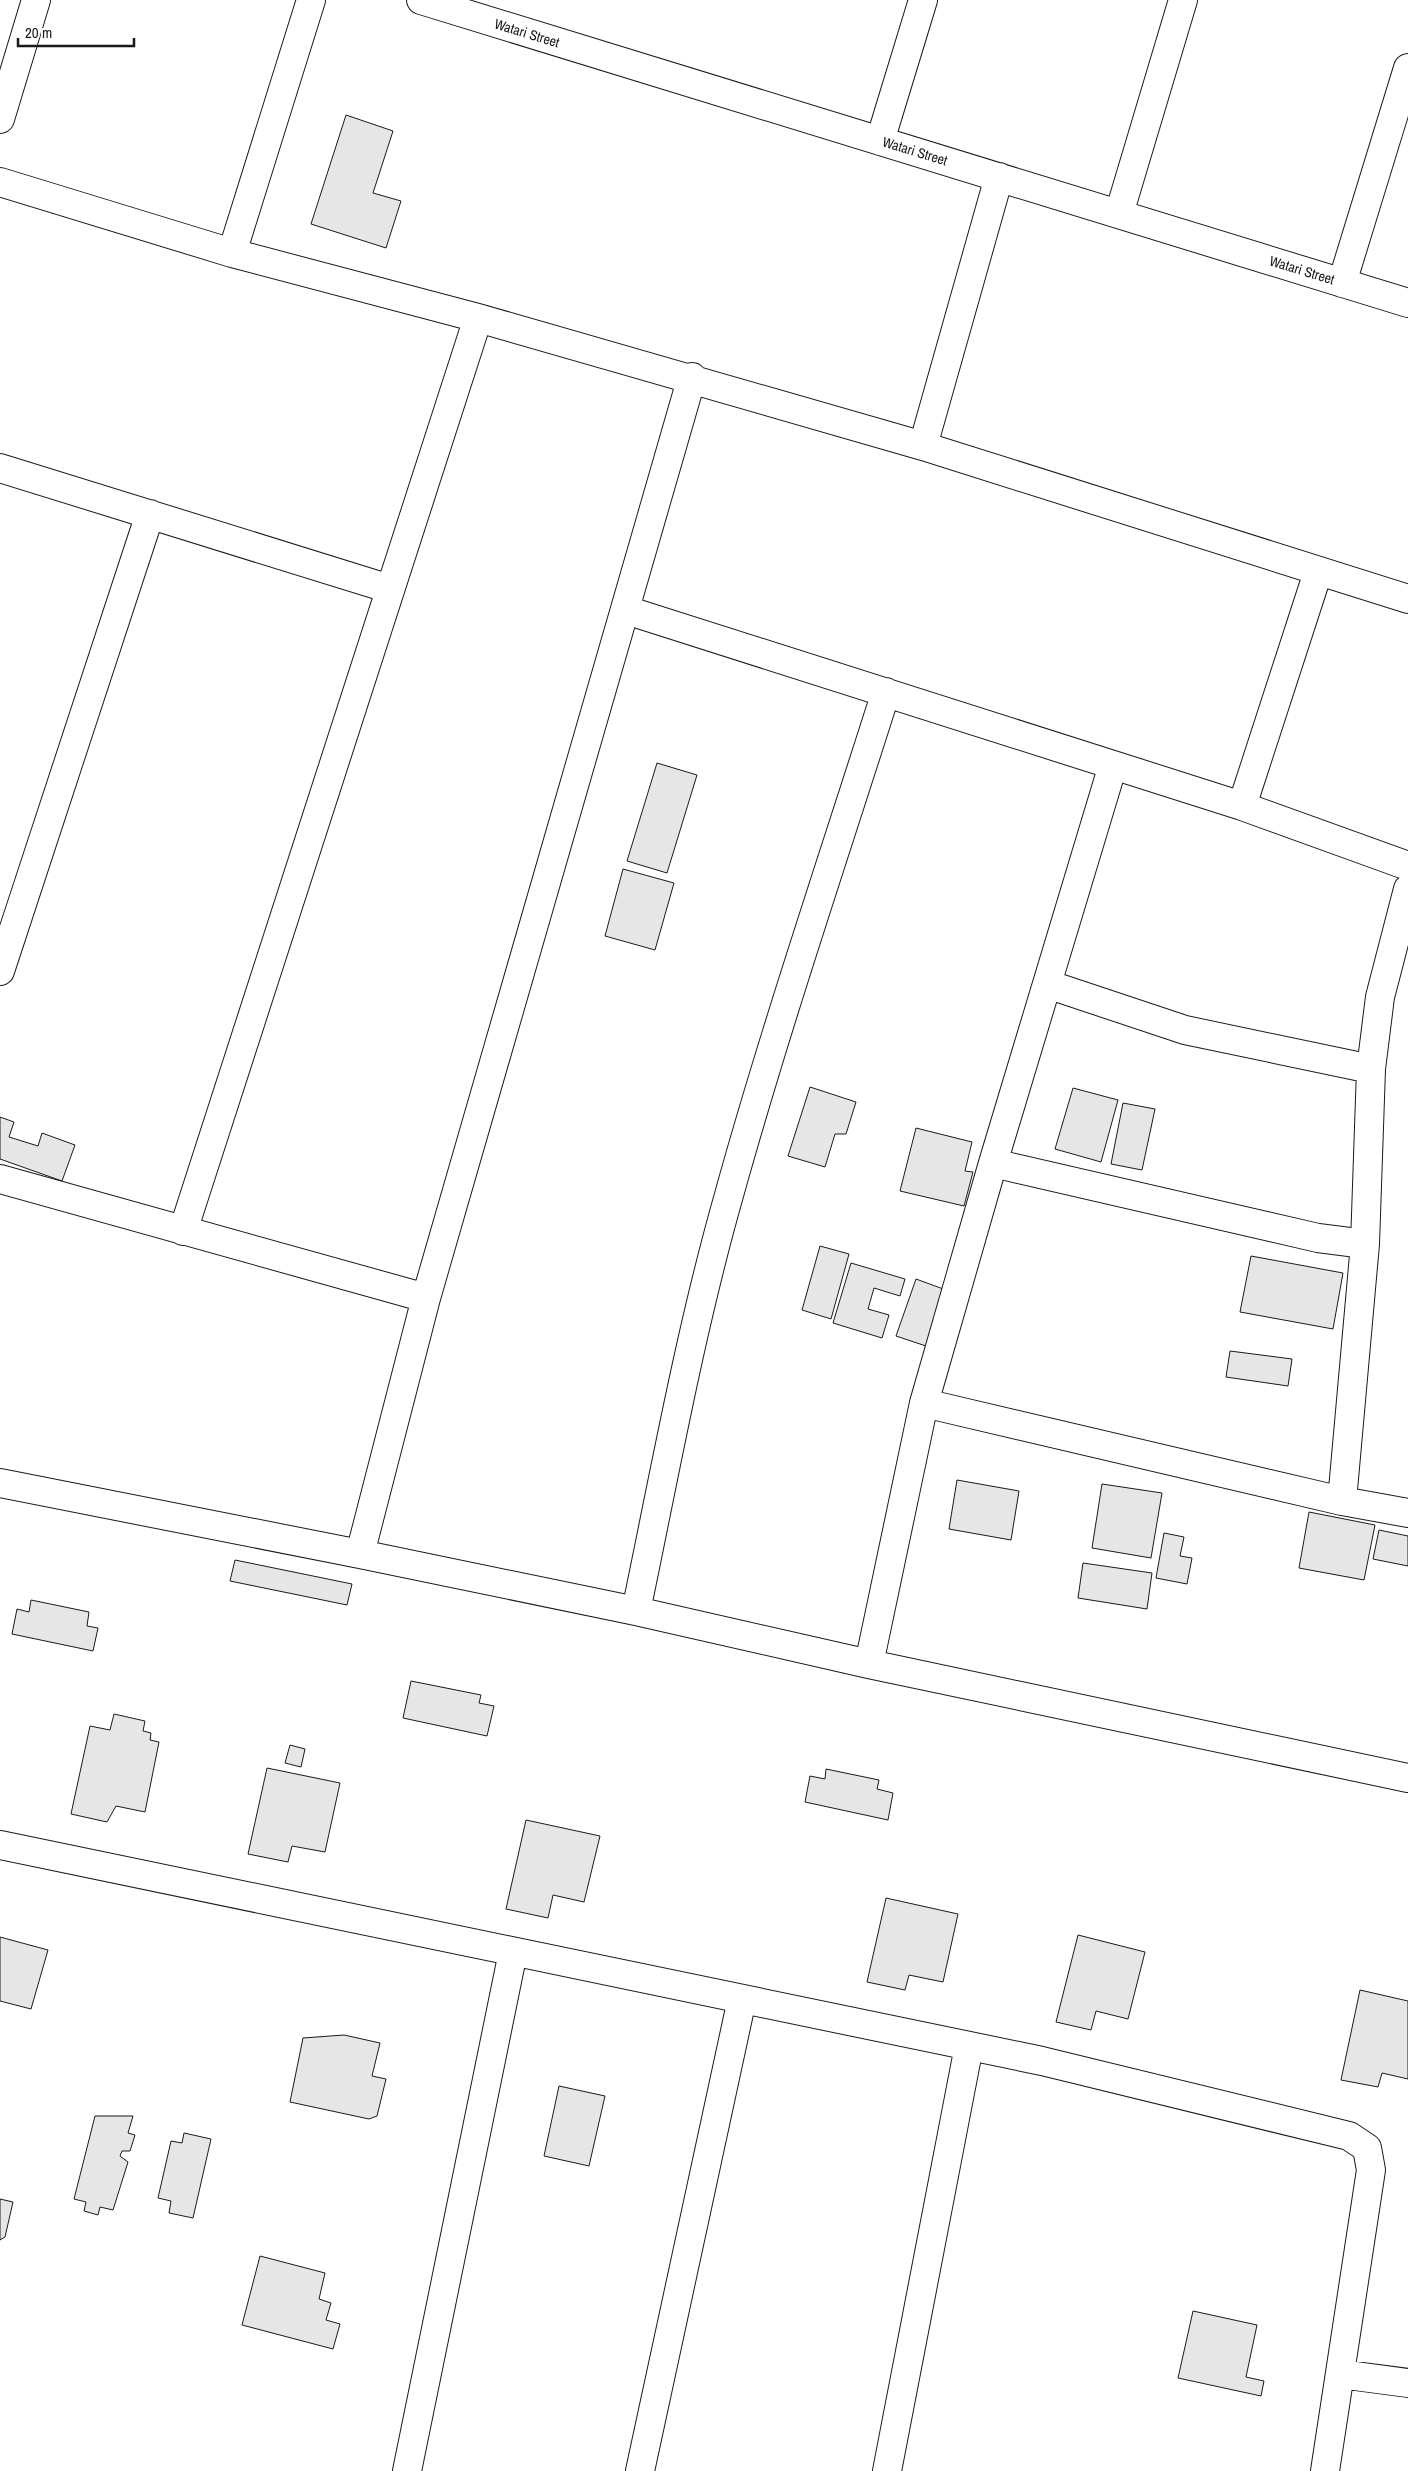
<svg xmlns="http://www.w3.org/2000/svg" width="1408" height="2471" font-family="'Archivo Narrow',sans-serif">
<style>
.building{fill:#e6e6e6;stroke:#1a1a1a}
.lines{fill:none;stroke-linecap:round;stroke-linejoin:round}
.street-casing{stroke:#1a1a1a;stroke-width:30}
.street{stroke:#fff;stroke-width:28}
.labels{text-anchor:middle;stroke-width:4;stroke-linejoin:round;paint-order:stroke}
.street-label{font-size:14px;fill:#1a1a1a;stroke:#fff}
</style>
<rect width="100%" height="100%" fill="#fff"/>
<!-- building -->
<path class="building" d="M 346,115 L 393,131 L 373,193 L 401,201 L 386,248 L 311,224 Z
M 657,763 L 697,775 L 667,873 L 627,861 Z
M 623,869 L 674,883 L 655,950 L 605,936 Z
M 810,1087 L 856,1102 L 846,1134 L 835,1134 L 825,1167 L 788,1156 Z
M 1073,1088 L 1118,1100 L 1101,1162 L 1055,1149 Z
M 1123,1103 L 1155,1109 L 1142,1170 L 1111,1164 Z
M 0,1117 L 14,1122 L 9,1137 L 38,1146 L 42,1133 L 75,1145 L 62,1181 L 0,1159 Z
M 916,1128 L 972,1142 L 965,1171 L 973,1172 L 964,1206 L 900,1191 Z
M 820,1246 L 849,1254 L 831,1319 L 802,1310 Z
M 1251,1256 L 1343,1273 L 1333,1329 L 1240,1312 Z
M 851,1263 L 905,1279 L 900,1296 L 874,1288 L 868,1309 L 889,1315 L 882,1338 L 833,1323 Z
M 916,1279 L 946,1290 L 926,1346 L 896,1336 Z
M 1230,1351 L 1292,1359 L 1288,1386 L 1226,1377 Z
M 957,1480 L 1019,1491 L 1011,1540 L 949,1529 Z
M 1102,1484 L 1162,1493 L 1151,1558 L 1092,1548 Z
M 1309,1512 L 1375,1525 L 1364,1580 L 1299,1568 Z
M 1379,1530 L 1408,1536 L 1408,1566 L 1373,1559 Z
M 1164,1533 L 1184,1537 L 1180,1556 L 1192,1558 L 1187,1584 L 1156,1578 Z
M 235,1560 L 352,1584 L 347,1605 L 230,1581 Z
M 1083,1563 L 1152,1573 L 1147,1609 L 1078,1598 Z
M 31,1600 L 89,1612 L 87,1626 L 98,1628 L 93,1651 L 12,1634 L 17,1609 L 29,1612 Z
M 411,1681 L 481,1695 L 479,1703 L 494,1706 L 487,1736 L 403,1718 Z
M 114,1714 L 145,1721 L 143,1731 L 151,1733 L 150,1740 L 159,1742 L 145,1812 L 116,1806 L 107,1822 L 71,1814 L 90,1726 L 110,1730 Z
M 290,1745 L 305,1749 L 301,1767 L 285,1763 Z
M 267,1768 L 340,1783 L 325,1852 L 292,1846 L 288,1862 L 248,1854 Z
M 826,1769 L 879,1780 L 877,1789 L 893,1793 L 888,1820 L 805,1802 L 810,1776 L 825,1779 Z
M 526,1820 L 600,1836 L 584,1902 L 553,1895 L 548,1918 L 506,1909 Z
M 886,1898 L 958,1914 L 943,1982 L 909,1975 L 905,1990 L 867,1982 Z
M 1078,1935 L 1145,1952 L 1128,2019 L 1096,2011 L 1091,2030 L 1056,2022 Z
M 0,1937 L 48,1950 L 31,2009 L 0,2001 Z
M 1360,1990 L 1408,2001 L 1408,2079 L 1382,2073 L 1378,2087 L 1341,2080 Z
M 344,2035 L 380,2043 L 372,2076 L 386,2079 L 377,2116 L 369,2119 L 290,2102 L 303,2038 Z
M 559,2086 L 605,2096 L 589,2166 L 544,2156 Z
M 95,2116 L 133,2116 L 128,2133 L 135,2135 L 130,2151 L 122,2151 L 120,2156 L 128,2162 L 113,2210 L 100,2207 L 98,2215 L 84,2211 L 86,2202 L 74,2199 Z
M 184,2133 L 211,2139 L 193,2218 L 169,2213 L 171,2201 L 158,2198 L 171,2141 L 182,2143 Z
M 0,2199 L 13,2202 L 5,2237 L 0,2240 Z
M 260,2256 L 325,2273 L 319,2299 L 331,2303 L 326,2320 L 340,2324 L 333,2349 L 242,2325 Z
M 1193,2311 L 1257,2325 L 1246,2377 L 1264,2381 L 1261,2396 L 1178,2378 Z"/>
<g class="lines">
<defs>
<path id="street" d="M 421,0 L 1408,303
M 0,119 L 36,0
M 880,141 L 923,0
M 0,182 L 232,253 L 478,318 L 923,446 L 1408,599
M 1119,214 L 1183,0
M 232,253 L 311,0
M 1342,283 L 1408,68
M 923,446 L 999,177
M 0,468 L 390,589
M 626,610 L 1242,806 L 1408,866
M 1242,806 L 1318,572
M 0,971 L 150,514
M 1047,984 L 1185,1030 L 1371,1069
M 993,1163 L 1318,1238 L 1365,1244
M 0,1179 L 426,1298
M 183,1231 L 478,318
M 924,1403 L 1342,1501 L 1408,1513
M 0,1483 L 360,1554 L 636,1611 L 869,1664 L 1408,1778
M 1342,1501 L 1365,1244 L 1371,1069 L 1380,997 L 1408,889
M 360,1554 L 426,1298 L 692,377
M 636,1611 C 665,1472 690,1332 729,1195 C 776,1026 833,859 886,692
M 869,1664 L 924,1403 L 993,1163 L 1113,765
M 0,1845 L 1042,2061 L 1349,2136 L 1367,2148 L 1371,2170 L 1325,2471
M 1340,2374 L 1408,2383
M 407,2471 L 513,1952
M 640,2471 L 742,1999
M 887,2471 L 969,2046"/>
</defs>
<!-- street casing -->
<use href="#street" class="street-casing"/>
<!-- street -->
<use href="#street" class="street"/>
</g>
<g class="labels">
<!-- street labels -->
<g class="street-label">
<text transform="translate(527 33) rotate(17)" y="5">Watari Street</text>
<text transform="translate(915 151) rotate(17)" y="5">Watari Street</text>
<text transform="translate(1302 270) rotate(17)" y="5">Watari Street</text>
</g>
</g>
<!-- scale -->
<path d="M18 38v8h116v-8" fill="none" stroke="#1a1a1a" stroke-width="2.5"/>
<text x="25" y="38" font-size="15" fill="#1a1a1a" stroke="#ffffff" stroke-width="4" paint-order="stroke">20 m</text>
</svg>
